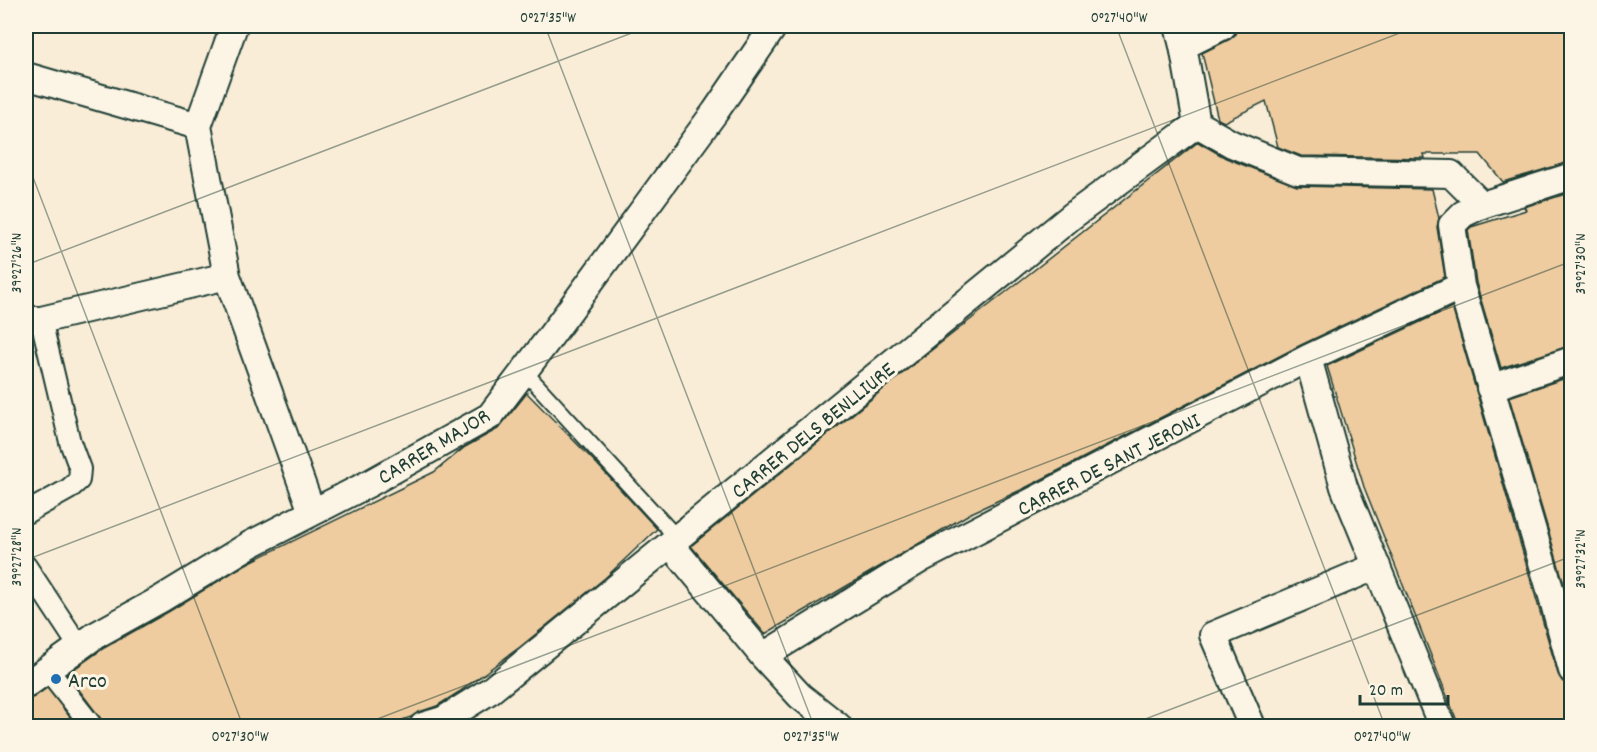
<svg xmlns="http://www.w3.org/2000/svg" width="1597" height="752" font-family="Dekko,sans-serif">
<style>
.building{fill:#eecca0;stroke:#1f3d34;stroke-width:1.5}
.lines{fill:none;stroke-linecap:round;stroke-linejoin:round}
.service-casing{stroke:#1f3d34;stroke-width:18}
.pedestrian-casing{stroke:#1f3d34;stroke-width:24}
.minor-casing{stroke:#1f3d34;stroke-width:30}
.service{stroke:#fcf5e5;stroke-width:14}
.pedestrian{stroke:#fcf5e5;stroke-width:20}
.minor{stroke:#fcf5e5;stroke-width:26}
.ticks{fill:none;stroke:#1f3d34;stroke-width:1.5;stroke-opacity:0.45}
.poi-dot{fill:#1f6fb2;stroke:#fcf5e5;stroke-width:2}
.labels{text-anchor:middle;stroke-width:6;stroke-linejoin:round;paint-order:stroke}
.street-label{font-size:22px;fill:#1f3d34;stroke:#fcf5e5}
.poi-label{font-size:22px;fill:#1f3d34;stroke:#fcf5e5;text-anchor:start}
.neatline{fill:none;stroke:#1f3d34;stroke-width:2}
.ticks-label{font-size:15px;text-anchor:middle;fill:#1f3d34}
</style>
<rect width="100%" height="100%" fill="#f9edd7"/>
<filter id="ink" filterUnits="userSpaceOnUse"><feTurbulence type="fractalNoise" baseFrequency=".0167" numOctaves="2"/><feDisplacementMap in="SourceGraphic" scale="12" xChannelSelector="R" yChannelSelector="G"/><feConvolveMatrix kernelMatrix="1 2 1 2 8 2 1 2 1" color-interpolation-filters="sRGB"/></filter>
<g filter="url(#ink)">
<!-- building -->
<path class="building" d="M 1238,26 L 1572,26 L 1572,161 L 1503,182 L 1480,154 L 1424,154 L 1425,158 L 1301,156 L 1278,147 L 1266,101 L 1224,122 L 1218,119 L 1202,53 L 1230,39 L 1236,34 Z
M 1198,142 L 1226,158 L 1297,186 L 1432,189 L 1439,218 L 1437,227 L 1445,277 L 1301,345 L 1023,489 L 971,513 L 765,634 L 691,546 L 924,356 Z
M 1572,192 L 1572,345 L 1501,368 L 1476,283 L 1468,230 L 1471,227 L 1526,210 L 1524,207 Z
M 1452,307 L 1558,674 L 1562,681 L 1572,685 L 1572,726 L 1459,726 L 1364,487 L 1327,366 Z
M 1572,376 L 1572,611 L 1509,397 Z
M 527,393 L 596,463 L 657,529 L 605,578 L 520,647 L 459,692 L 437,706 L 419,712 L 411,717 L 386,726 L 104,726 L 101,719 L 67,674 L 104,648 L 168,612 L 246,564 L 434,472 L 465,447 L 498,429 Z
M 47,688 L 77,726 L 26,726 L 26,700 L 34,697 Z"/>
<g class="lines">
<defs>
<path id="service" d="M 524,371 L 678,539"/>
<path id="pedestrian" d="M 26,513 L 69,489 L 79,480 L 80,469 L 70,442 L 41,320
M 26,566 L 80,648
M 48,670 L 92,726"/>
<path id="minor" d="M 1178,26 L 1183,46 L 1197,124 L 1232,144 L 1298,171 L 1451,174 L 1482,205 L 1572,176
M 1183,46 L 1223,26
M 26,76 L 198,126
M 198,126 L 227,276 L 312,512
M 198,126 L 234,26
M 1482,205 L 1463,214 L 1452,225 L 1461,286 L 1552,596 L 1572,670
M 26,320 L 41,320 L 227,276
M 1308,358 L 1344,487 L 1442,726
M 1490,388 L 1572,360
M 671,545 L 763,656 L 800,696 L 838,726
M 763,656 L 921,559 L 1308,358 L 1461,286
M 26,685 L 96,635 L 161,599 L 251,544 L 370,483 L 490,416 L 547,341 L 715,112 L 774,26
M 423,726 L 443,720 L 491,690 L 1072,216 L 1197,124
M 1252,726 L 1213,635 L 1377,566"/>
</defs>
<!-- service casing -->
<use href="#service" class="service-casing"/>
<!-- pedestrian casing -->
<use href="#pedestrian" class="pedestrian-casing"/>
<!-- minor casing -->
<use href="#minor" class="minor-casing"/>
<!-- service -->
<use href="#service" class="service"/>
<!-- pedestrian -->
<use href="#pedestrian" class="pedestrian"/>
<!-- minor -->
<use href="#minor" class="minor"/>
</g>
</g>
<!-- ticks -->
<path class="ticks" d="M 545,26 L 814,726M 1116,26 L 1385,726M 26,159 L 243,726M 26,265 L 650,26M 26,560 L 1418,26M 359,726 L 1572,261M 1127,726 L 1572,556"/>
<!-- markers -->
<circle class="poi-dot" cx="56" cy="679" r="6"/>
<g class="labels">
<!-- street labels -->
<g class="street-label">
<text transform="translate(812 429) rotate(-39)" y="8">CARRER DELS BENLLIURE</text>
<text transform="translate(433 445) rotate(-31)" y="8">CARRER MAJOR</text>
<text transform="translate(1108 463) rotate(-27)" y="8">CARRER DE SANT JERONI</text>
</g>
<!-- poi labels -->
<g class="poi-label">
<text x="68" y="687">Arco</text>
</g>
</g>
<!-- margin -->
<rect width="1597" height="752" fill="none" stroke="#fcf5e5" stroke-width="66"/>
<!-- scale -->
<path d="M1360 695v9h88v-9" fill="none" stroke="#1f3d34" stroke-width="3"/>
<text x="1369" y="695" font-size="18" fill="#1f3d34" stroke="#fcf5e5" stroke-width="4.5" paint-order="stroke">20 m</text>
<rect x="33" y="33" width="1531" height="686" class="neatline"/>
<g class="ticks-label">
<text x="548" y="22">0°27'35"W</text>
<text x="1119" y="22">0°27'40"W</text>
<text transform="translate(16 263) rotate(-90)" y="5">39°27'26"N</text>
<text transform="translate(1580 264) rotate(-90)" y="5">39°27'30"N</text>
<text transform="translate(16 557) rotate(-90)" y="5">39°27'28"N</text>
<text transform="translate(1580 559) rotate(-90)" y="5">39°27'32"N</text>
<text x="240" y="741">0°27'30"W</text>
<text x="811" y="741">0°27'35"W</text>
<text x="1382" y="741">0°27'40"W</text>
</g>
</svg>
